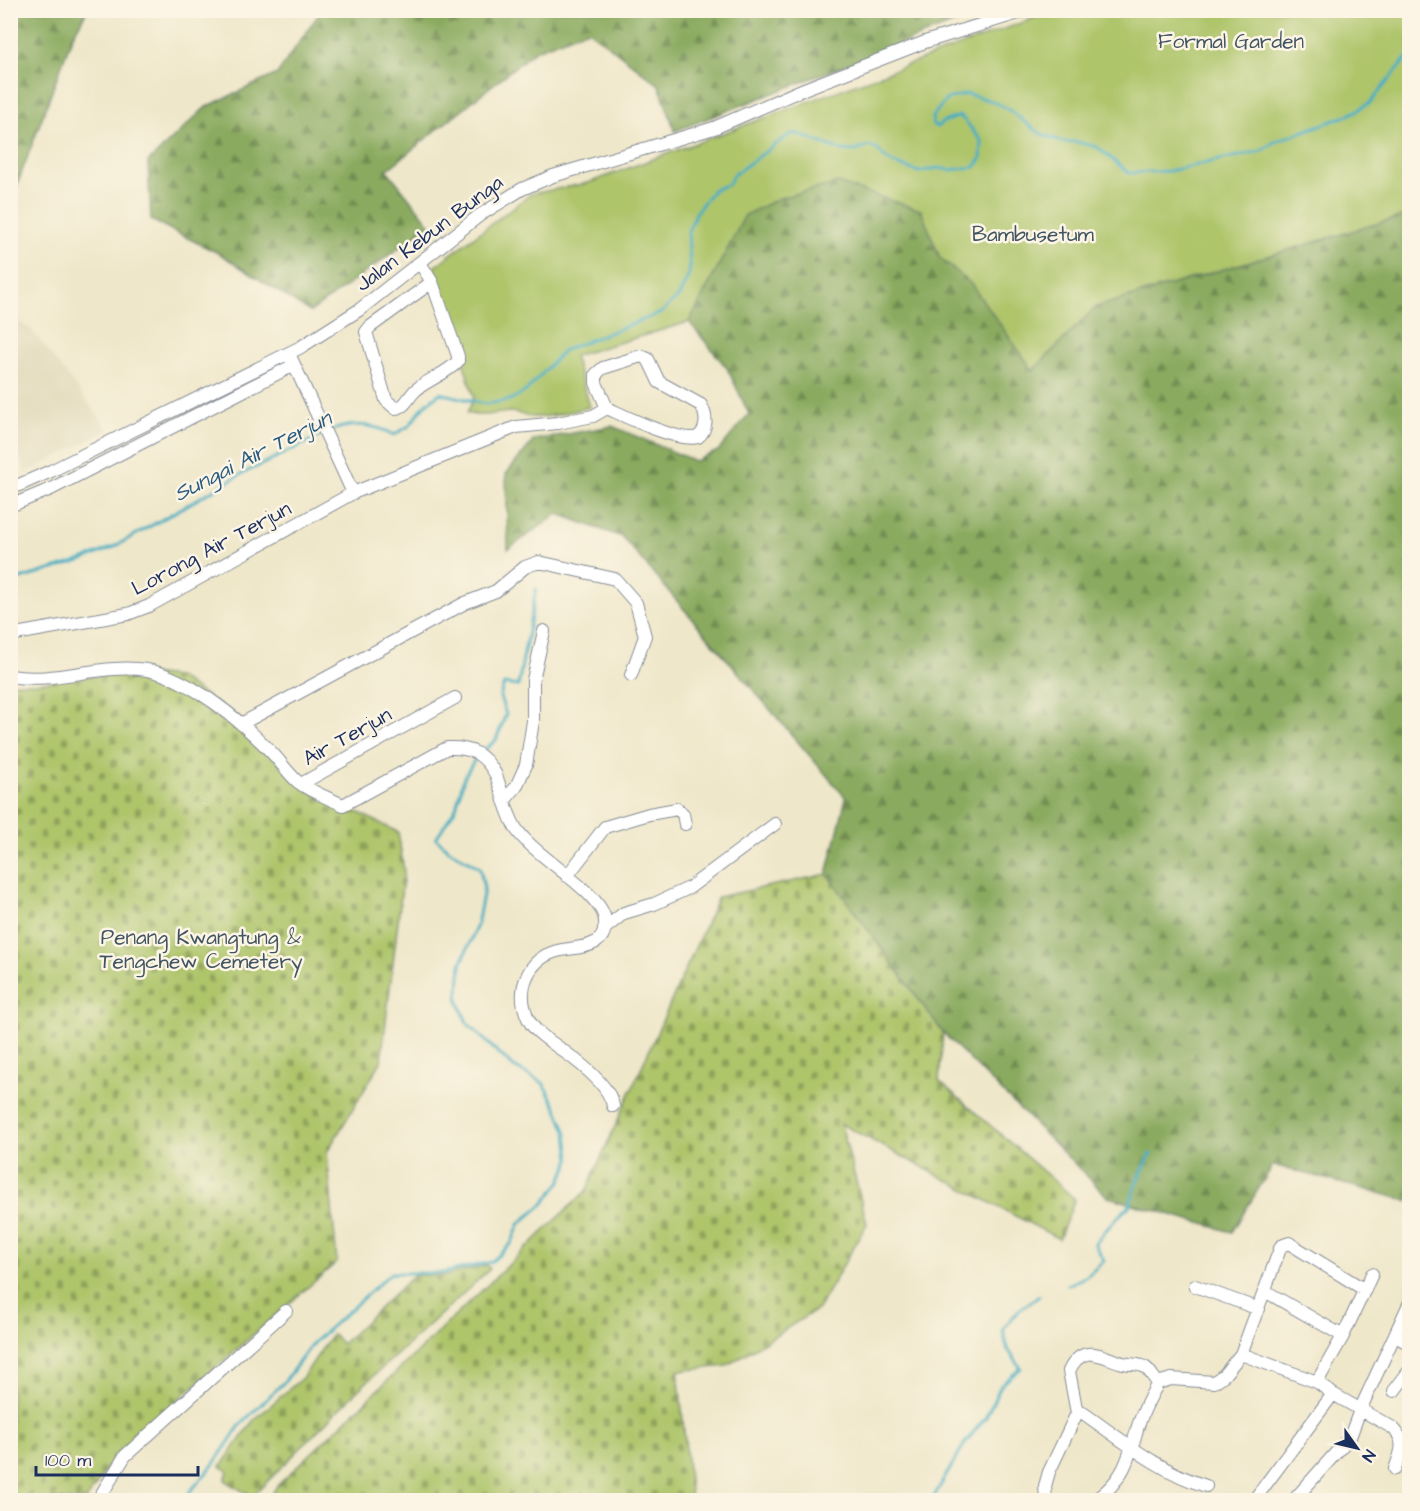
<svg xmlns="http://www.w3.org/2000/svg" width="1420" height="1511" font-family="'Architects Daughter',sans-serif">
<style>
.built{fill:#e0d8b8}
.grass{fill:url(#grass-dots);stroke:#647a64;stroke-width:1.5}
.forest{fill:url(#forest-firs);stroke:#526c5e;stroke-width:1.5}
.cemetery{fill:url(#cemetery-stones);stroke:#647a64;stroke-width:1.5}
.garden{fill:#aec56a;stroke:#647a64;stroke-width:1.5}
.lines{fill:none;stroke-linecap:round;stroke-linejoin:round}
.stream{stroke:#43adc2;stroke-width:3}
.minor-casing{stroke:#858b94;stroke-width:14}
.minor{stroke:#fff;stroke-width:12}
.labels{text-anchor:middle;stroke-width:5;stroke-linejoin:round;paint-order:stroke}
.park-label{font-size:21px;fill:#405461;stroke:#fcf5e5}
.street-label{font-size:21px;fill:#1b2f5e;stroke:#fcf5e5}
.water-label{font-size:22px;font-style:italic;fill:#295b81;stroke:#fcf5e5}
</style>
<defs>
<pattern id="grass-dots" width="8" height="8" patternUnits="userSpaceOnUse" patternTransform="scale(1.5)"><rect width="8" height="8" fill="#aec56a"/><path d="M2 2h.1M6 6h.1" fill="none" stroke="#8da05a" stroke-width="1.8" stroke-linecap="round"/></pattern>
<pattern id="forest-firs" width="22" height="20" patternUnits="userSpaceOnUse" patternTransform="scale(1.5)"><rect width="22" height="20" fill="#8aaa5e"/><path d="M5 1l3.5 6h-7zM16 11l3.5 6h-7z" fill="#708b51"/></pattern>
<pattern id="cemetery-stones" width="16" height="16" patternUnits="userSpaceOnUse" patternTransform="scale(1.5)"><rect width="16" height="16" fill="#aec56a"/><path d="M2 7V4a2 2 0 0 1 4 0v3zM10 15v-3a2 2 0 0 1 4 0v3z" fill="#8da05a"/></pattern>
</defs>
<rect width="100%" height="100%" fill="#fcf5e5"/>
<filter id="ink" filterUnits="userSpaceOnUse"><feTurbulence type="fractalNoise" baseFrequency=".0167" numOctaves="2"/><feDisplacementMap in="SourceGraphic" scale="12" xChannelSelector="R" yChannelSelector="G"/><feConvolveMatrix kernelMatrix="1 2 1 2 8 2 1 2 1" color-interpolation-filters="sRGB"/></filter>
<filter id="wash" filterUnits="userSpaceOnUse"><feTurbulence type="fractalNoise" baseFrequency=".008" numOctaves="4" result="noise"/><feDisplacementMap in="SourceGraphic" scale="24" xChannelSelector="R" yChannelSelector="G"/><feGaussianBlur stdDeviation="1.35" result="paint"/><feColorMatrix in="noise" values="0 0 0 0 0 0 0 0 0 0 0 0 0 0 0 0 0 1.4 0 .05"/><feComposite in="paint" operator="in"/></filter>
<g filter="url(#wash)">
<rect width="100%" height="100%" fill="#efe7c9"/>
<!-- built -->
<path class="built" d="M 10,311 L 21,324 L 31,329 L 109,430 L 25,473 L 11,429 Z"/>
<!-- grass -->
<path class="grass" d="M 1098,10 L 1229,11 L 1203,14 L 1096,13 Z"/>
<!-- forest -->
<path class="forest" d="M 11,10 L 87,11 L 73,35 L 11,201 Z
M 321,11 L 321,10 L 986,11 L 675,131 L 659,85 L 588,30 L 536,50 L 387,170 L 431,225 L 310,312 L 220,254 L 151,220 L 148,162 L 206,107 L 277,74 Z
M 838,183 L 921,210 L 940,258 L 971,284 L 1033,370 L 1096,307 L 1409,214 L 1409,1201 L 1273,1165 L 1232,1232 L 1108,1197 L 943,1033 L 827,874 L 846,798 L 622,537 L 558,514 L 508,549 L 506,474 L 534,440 L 612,426 L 695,461 L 718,451 L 749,414 L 727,368 L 689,322 L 745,215 L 779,198 Z"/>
<!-- cemetery -->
<path class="cemetery" d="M 129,672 L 178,677 L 236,716 L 296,782 L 398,832 L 404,871 L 381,1062 L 327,1152 L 337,1262 L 117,1453 L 86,1500 L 11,1500 L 11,683 L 35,683 Z
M 827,874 L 943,1033 L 939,1081 L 1075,1199 L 1059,1239 L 841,1124 L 867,1224 L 818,1309 L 726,1366 L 678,1371 L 691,1500 L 268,1500 L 277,1486 L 586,1191 L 718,897 Z
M 487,1265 L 490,1269 L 355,1393 L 252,1497 L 225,1480 L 228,1471 L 221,1466 L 254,1420 L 303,1377 L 332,1334 L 342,1344 L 414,1275 L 443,1276 Z"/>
<!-- garden -->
<path class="garden" d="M 1229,10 L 1409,11 L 1409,214 L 1096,307 L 1033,370 L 971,284 L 940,258 L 921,210 L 838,183 L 779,198 L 745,215 L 689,322 L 574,356 L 590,407 C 572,411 551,418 533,417 C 525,417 517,412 510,412 C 495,413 482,418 467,413 L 474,397 L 434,267 L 531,194 L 588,183 L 1037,17 L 1096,13 L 1203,14 Z"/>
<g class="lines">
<!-- stream -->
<path class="stream" d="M 328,432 C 349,422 373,423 394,435 L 409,426 L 424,406 L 440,393 L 486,404 L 510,400 L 526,391 L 564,350 L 661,313 L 679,296 L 688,277 L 690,268 L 688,231 L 697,211 L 713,190 L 729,184 L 733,175 L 789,135 L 795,133 L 841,150 L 856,151 L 868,146 L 877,149 L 884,157 L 893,163 L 919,172 L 938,168 L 950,170 L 975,167 L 981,159 L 982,141 C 973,133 969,123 960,116 L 941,123 L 938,127 L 933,125 L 932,117 L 947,99 L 967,94 L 989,100 L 1005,107 L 1041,134 L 1063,142 L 1077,142 L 1097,147 L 1129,173 L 1169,171 L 1261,151 L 1276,141 L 1349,115 L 1370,103 L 1410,54
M 10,582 L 80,561 L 114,547 L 236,477 L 322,435
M 482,752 L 496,740 L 506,714 L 500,697 L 504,684 L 518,686 L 536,589
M 1068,1285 L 1087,1276 L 1104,1261 L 1095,1244 L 1111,1224 L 1130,1205 L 1136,1183 L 1151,1154
M 183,1500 L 213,1465 L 241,1424 L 285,1381 L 313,1343 L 391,1273 L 443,1273 L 491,1262 L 511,1244 L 520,1223 L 543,1204 L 561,1181 L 570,1159 L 567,1133 L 556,1107 L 543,1083 L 514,1067 L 492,1047 L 467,1023 L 458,1000 L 461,964 L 477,925 L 484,889 L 480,868 L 449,850 L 436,838 L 456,808 L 464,777 L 477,756
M 932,1500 L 965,1443 L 986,1417 L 1001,1385 L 1021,1368 L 1007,1348 L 1003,1329 L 1019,1310 L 1039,1296"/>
</g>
</g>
<g filter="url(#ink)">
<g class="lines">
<defs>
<path id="minor" d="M 420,263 L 432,282 L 370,327 L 366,332 L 386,400 L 395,408 C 407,407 408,396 417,389 C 429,379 448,373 458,361 L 458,356 L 432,282
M 641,356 L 648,359 L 659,382 L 701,405 C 707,416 708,429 698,437 C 679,443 627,417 607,408 L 596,383 L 596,374 L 603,368 Z
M 291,358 L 353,493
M 10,489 L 51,471 L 301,347 L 359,310 L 480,215 L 522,189 L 553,176 L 714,128 L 804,89 L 925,42 L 1028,10
M 10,506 L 51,489 L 294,365
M 10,635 L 128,614 L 149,606 L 353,493 L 516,427 L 558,423 L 593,416 L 607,408
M 10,676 C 56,684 101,663 147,670 C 189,677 245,724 274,755 C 282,764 289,774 298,782 C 311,792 329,798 343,805 L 447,748 C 471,747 484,753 496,775 C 502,792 506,811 515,827 C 531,855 604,893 605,921 C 607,951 575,946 557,951 C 528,959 516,989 527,1016 C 533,1032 549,1040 562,1050 C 579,1062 610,1086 613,1106
M 241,724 L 465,603 L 496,591 L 525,567 L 539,562 L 615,579 L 636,603 L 645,636 L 631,675
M 301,784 L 455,698
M 504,801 L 516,787 L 526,765 L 533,721 L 533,680 L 544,631
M 567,876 L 605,827 L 649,814 L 677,809 L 683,814 L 685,824
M 604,929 L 624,913 L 654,904 L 689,888 L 775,824
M 1195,1286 L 1259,1309
M 1265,1291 L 1343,1336
M 1395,1336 L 1410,1344
M 1241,1354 L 1317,1382 L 1333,1394 L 1393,1428 C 1407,1442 1401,1452 1395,1469
M 1317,1382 L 1343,1336 L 1372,1274
M 1394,1391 L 1410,1370
M 1077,1413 L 1083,1413 C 1122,1440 1160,1472 1206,1486
M 98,1500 L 125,1456 L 286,1311
M 1046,1500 L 1045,1486 L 1049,1472 L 1077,1413 L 1069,1371 C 1083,1342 1101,1357 1123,1363 C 1131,1365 1140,1363 1146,1368 C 1151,1372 1154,1379 1158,1383
M 1095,1500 C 1124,1480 1129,1458 1138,1426 C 1143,1411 1150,1397 1158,1383 L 1171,1379 L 1214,1382 L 1224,1375 L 1241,1354 L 1281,1246 L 1289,1243 L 1292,1245 L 1365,1290
M 1254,1500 L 1333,1394
M 1294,1500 L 1350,1437 L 1360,1410 L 1410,1302"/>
</defs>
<!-- minor casing -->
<use href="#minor" class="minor-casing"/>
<!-- minor -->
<use href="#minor" class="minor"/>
</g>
</g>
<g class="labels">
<!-- park labels -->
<g class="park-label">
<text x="1231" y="48">Formal Garden</text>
<text x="1033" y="241">Bambusetum</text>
<text x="201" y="944">Penang Kwangtung &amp;<tspan x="201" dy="24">Tengchew Cemetery</tspan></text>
</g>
<!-- street labels -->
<g class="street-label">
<text transform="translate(429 233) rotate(-37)" y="7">Jalan Kebun Bunga</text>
<text transform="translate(211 548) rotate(-28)" y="7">Lorong Air Terjun</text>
<text transform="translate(347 736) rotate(-29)" y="7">Air Terjun</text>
</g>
<!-- water labels -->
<g class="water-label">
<text transform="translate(252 455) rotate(-27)" y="8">Sungai Air Terjun</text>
</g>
</g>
<!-- margin -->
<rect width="1420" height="1511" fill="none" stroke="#fcf5e5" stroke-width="36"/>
<!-- north arrow -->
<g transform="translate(1357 1448) rotate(124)" stroke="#fcf5e5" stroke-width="4.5" paint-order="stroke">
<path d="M0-4.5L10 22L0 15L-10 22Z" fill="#1b2f5e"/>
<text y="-9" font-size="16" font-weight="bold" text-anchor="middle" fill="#1b2f5e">N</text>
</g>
<!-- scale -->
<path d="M36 1466v9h162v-9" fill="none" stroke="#1b2f5e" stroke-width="3"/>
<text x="45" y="1466" font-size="18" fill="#1b2f5e" stroke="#fcf5e5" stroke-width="4.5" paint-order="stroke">100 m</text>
</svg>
